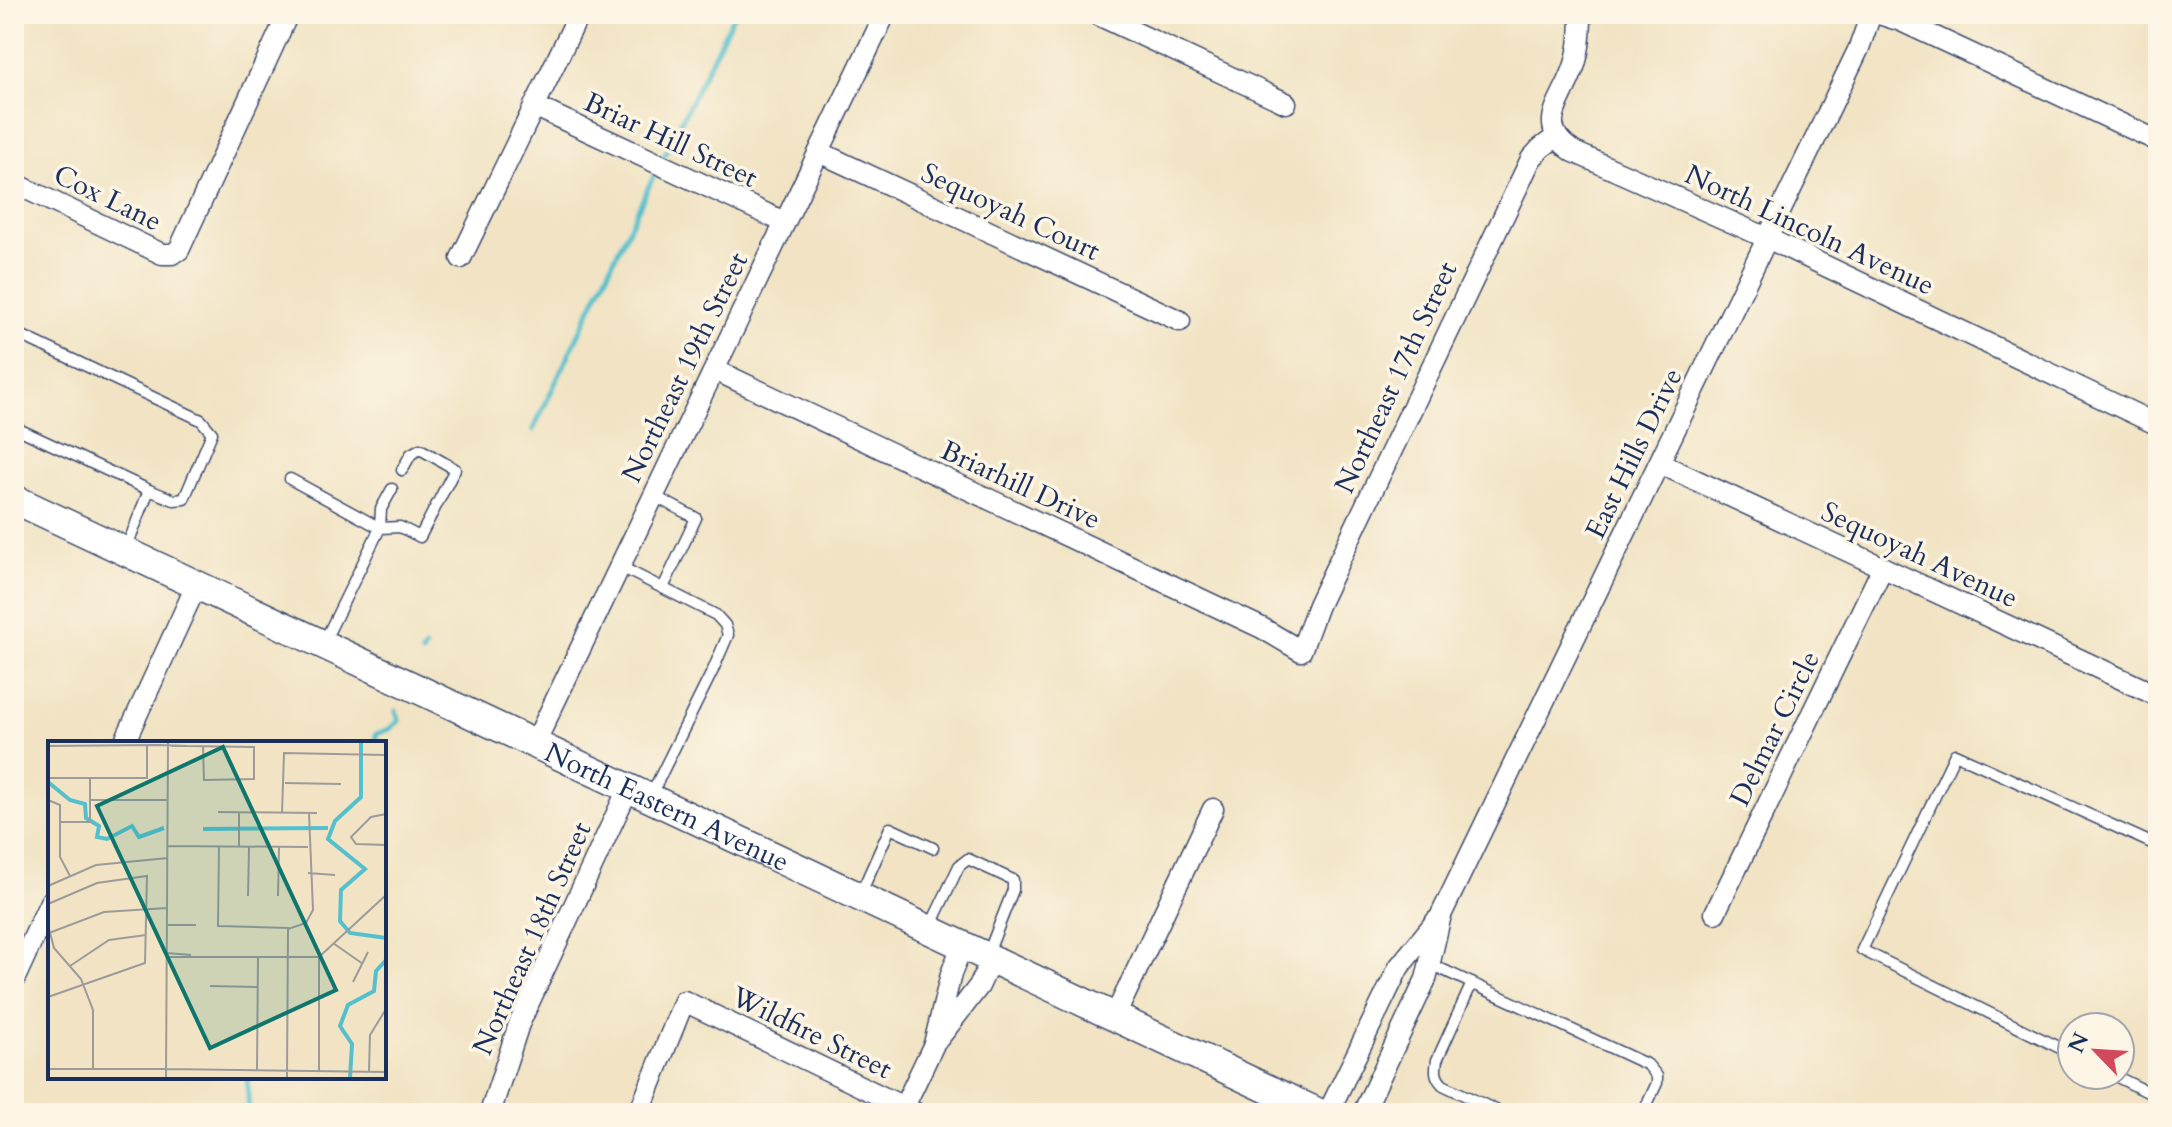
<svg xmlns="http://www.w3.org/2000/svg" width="2172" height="1127" font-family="Cardo,serif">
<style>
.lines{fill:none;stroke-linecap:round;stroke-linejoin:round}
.stream{stroke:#54c0cd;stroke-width:5}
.lane-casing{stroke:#3b4a6d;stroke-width:13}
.street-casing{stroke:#3b4a6d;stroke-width:23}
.secondary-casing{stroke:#3b4a6d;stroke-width:31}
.lane{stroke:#fff;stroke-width:10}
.street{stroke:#fff;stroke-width:20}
.secondary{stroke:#fff;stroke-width:28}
.labels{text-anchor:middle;stroke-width:7;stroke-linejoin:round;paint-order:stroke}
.street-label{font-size:28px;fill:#1b2f5e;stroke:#fcf5e5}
.inset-river{fill:none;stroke:#54c0cd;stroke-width:4}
.inset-road{fill:none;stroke:#9b9b9b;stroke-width:2}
.view{fill:#0f766e;fill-opacity:0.15;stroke:#0f766e;stroke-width:4}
.inset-edge{fill:none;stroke:#1b2f5e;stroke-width:4}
</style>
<rect width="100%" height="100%" fill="#fcf5e5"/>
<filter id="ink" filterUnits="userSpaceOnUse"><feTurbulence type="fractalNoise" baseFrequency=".0125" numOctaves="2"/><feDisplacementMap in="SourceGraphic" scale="16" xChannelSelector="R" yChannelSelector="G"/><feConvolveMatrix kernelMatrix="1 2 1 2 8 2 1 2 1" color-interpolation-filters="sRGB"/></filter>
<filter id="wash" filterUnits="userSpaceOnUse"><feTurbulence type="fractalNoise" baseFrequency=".006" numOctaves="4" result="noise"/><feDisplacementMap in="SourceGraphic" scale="32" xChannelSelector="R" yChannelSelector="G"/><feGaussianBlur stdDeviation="1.8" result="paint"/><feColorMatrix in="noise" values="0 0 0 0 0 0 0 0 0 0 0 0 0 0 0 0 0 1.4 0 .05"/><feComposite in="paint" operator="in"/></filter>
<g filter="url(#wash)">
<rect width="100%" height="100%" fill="#f1e3c3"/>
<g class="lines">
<!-- stream -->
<path class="stream" d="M 663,158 L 734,14
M 533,430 L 658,167
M 422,654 L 425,648
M 376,743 L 376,734 L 390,729 L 399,721 L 396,711
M 247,1077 L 249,1113"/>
</g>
</g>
<g filter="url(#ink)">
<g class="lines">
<defs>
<path id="lane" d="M 14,332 L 201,420 L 212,433 L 184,499 L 174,500 L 149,490 L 126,549
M 14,427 L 149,490
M 290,479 L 380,528 L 381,509 L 392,489
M 654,496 L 696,518 L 663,588
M 619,566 L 716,615 L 725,625 L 728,635 L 713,670 L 651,795
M 324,642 L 380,528 L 400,527 L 420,537 L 455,469 L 420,449 L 411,454 L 402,470
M 860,895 L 890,828 L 933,848
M 929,929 L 959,866 L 968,859 L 1013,880 L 1013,890 L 987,956
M 1426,962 L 1648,1065 L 1657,1076 L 1657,1083 L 1643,1113
M 1472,983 L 1437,1060 C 1435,1071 1435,1077 1443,1085 L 1502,1113
M 2072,1054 L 1862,950 L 1955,754 L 2158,846
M 2113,1075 L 2158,1097"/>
<path id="street" d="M 1096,14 L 1286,103
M 1581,14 C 1581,33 1580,52 1573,70 C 1561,104 1534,126 1574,152 L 1767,238 L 2158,425
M 1879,14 L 1901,21 L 2158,141
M 534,106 L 784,222
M 819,152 L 1180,321
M 14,183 L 162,254 L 172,254 L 179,250 L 288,14
M 461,258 L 579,14
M 715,370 L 1262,628 L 1301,651 L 1318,605 L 1531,159 L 1541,148 L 1556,137
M 1659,463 L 2158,696
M 124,743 L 197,584
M 535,743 L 885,14
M 1715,913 L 1883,567
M 14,980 L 50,902
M 1114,1018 L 1213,809
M 939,1038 L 979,986 L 991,960
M 490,1113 L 519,1024 L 629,787
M 639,1113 L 684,1001 L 916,1113
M 901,1113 L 934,1044 L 951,974 L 962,946
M 1328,1113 L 1399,967 L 1436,921
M 1363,1113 L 1426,979 L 1441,915 L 1859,48 L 1871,14"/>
<g id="secondary">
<path id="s1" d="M 14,499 L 1319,1113"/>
</g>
</defs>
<!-- lane casing -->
<use href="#lane" class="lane-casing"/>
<!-- street casing -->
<use href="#street" class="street-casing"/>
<!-- secondary casing -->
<use href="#secondary" class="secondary-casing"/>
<!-- lane -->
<use href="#lane" class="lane"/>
<!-- street -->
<use href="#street" class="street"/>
<!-- secondary -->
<use href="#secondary" class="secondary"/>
</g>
</g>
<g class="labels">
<!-- street labels -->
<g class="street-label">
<text transform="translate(671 139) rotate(25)" y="10">Briar Hill Street</text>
<text transform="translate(108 197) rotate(26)" y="10">Cox Lane</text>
<text transform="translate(1011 211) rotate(25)" y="10">Sequoyah Court</text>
<text transform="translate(1810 229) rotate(25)" y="10">North Lincoln Avenue</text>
<text transform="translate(684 367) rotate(-64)" y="10">Northeast 19th Street</text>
<text transform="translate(1395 377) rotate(-65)" y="10">Northeast 17th Street</text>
<text transform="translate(1633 453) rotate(-64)" y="10">East Hills Drive</text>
<text transform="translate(1021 484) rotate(25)" y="10">Briarhill Drive</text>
<text transform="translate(1920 554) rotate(25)" y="10">Sequoyah Avenue</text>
<text transform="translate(1774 728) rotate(-64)" y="10">Delmar Circle</text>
<text dy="10" stroke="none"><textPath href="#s1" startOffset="722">North Eastern Avenue</textPath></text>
<text transform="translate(531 938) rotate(-66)" y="10">Northeast 18th Street</text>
<text transform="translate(812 1032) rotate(26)" y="10">Wildfire Street</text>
</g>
</g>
<!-- overview -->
<g transform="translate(48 741)">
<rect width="338" height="338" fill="#f1e3c3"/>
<path class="inset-river" d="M 313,1 L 313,56 L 287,80 L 280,98 L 317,128 L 293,149 L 292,180 L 302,192 L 338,197M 0,41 L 22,59 L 37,63 L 38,77 L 51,85 L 49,96 L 59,98 L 84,85 L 91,96 L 116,87M 155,88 L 280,87M 302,337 L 304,303 L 292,285 L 300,264 L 326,250 L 328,230 L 338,219"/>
<path class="inset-road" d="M 99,5 L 99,37 L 1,37 L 1,5 L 109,4 L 140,5 L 124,5M 140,5 L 205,6 L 206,6 L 206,38 L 156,39 L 155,5M 237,42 L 293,43M 0,59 L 12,64 L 12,116 L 22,135M 42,59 L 119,59M 170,71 L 269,72M 191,71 L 191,105M 234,72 L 236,12 L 338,14M 338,73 L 323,76 L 303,96 L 308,103 L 338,104M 12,81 L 42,81 L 42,37M 120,105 L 260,106M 171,105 L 170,185 L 241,187M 260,132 L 287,134M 0,145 L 48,124 L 120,117M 200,155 L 201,106M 230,155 L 231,106M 0,163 L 49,142 L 99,135 L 97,222 L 0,256M 0,184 L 6,207 L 33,238 L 45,269 L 45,328M 119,184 L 148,184M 1,192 L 56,171 L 119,167M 285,202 L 315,223M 119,212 L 143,214M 119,216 L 271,216 L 338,154M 271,216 L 271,330M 22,225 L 61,199 L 98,194M 305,241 L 320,211M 162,245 L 209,246M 0,328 L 118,328M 119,328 L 338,331M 209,329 L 210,215M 321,330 L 322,294 L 338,268M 118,337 L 120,1M 239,337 L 240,188 L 258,182 L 265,169 L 261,72"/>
<path class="view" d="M 175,6 L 288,249 L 162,307 L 49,65 Z"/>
<rect width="338" height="338" class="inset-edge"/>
</g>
<!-- margin -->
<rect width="2172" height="1127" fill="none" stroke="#fcf5e5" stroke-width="48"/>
<!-- north arrow -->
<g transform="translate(2096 1051) rotate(295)"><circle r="38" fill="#fcf5e5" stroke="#a2a6af" stroke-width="2"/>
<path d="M0-6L14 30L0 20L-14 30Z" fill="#d1495b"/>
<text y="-12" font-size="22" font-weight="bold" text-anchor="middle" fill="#1b2f5e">N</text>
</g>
</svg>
